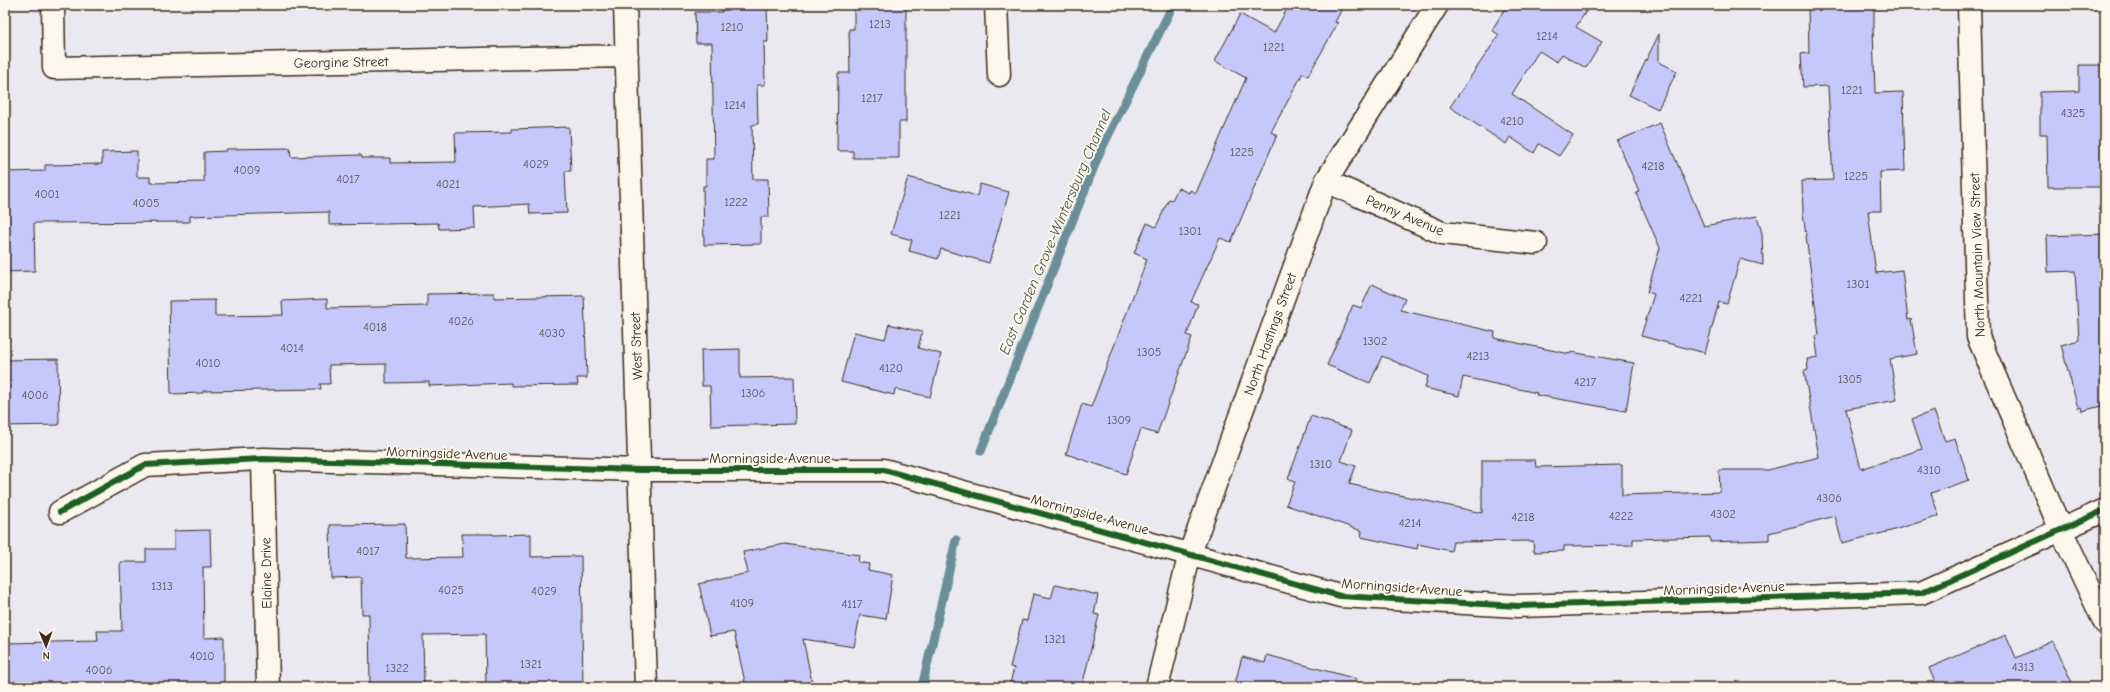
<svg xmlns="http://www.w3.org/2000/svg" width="2110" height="692" font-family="'Comic Neue',sans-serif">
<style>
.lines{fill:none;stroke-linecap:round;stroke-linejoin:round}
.stream{stroke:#699096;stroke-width:9}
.building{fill:#c6c8fb;stroke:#3b2a1e}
.street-casing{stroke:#3b2a1e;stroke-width:25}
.street{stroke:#fbf7ec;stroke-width:22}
.cycleway-casing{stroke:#fbf7ec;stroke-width:8}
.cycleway{stroke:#1b5e20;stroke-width:6}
.labels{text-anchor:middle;stroke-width:4;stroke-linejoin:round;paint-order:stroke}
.number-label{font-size:12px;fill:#5e5255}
.street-label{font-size:14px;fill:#3b2a1e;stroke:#fbf7ec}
.water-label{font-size:15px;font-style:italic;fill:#4e5450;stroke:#fbf7ec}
</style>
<rect width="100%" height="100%" fill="#ebe9f0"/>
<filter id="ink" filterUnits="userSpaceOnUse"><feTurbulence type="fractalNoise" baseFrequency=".025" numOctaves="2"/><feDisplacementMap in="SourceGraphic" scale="8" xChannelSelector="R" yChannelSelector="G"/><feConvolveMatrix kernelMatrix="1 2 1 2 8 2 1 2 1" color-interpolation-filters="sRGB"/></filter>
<g filter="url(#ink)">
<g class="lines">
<!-- stream -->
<path class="stream" d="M 981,451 L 1099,154 L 1173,5
M 922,687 L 956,540"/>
</g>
<!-- building -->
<path class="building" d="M 722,5 L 767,5 L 768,42 L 764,42 L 765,85 L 757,85 L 758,124 L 752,125 L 753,179 L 768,179 L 769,217 L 761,217 L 761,244 L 704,245 L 703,186 L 706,186 L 706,159 L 714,159 L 712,43 L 696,43 L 695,12 L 722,12 Z
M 854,5 L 906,5 L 906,122 L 899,122 L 899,158 L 853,158 L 853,151 L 837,151 L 838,73 L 850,73 L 849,29 L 854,29 Z
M 1289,5 L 1344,5 L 1335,22 L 1338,23 L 1308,76 L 1303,73 L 1271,132 L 1277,135 L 1231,242 L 1220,238 L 1191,302 L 1198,304 L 1187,335 L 1192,337 L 1157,434 L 1141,429 L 1126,474 L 1066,454 L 1082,404 L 1091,407 L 1147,259 L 1134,253 L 1147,223 L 1156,227 L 1169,199 L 1172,200 L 1178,188 L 1189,193 L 1190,190 L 1196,193 L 1246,78 L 1215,61 L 1240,14 L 1274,33 Z
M 1507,5 L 1590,5 L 1576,27 L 1602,42 L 1586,68 L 1562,54 L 1557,62 L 1539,51 L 1512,94 L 1573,135 L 1559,156 L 1539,144 L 1534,153 L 1510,137 L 1506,144 L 1450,107 L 1499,35 L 1492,30 Z
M 1808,5 L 1874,5 L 1874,28 L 1873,28 L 1875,93 L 1903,92 L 1905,171 L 1880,172 L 1881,211 L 1868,211 L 1876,273 L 1902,270 L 1908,320 L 1911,319 L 1917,354 L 1890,359 L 1897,400 L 1846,409 L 1861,469 L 1922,449 L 1912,419 L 1934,411 L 1945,441 L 1955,438 L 1969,480 L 1931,493 L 1939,516 L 1891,531 L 1842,543 L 1835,516 L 1769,533 L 1769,540 L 1710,542 L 1710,537 L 1633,539 L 1633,545 L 1564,546 L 1564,551 L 1534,552 L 1533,541 L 1453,542 L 1451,551 L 1418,544 L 1417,549 L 1361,537 L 1362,531 L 1286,505 L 1295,482 L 1288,479 L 1311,416 L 1352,430 L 1341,461 L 1356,466 L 1349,484 L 1482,513 L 1482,460 L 1535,460 L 1536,467 L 1622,465 L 1622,495 L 1720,492 L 1719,470 L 1768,470 L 1819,457 L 1804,371 L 1808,370 L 1807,359 L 1818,357 L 1815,336 L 1819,335 L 1803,213 L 1802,181 L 1833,180 L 1828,86 L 1803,87 L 1801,54 L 1809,53 Z
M 1659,34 L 1659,62 L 1677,71 L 1658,109 L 1629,95 Z
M 2079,65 L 2105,65 L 2105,187 L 2048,187 L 2047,134 L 2040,134 L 2040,92 L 2079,91 Z
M 1660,123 L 1704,226 L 1757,216 L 1762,233 L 1763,265 L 1740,259 L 1727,304 L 1719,302 L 1705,353 L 1641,336 L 1654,294 L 1647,292 L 1660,248 L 1636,193 L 1639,191 L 1617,141 Z
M 569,127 L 571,171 L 565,171 L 567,213 L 530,214 L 529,204 L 474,207 L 475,228 L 439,229 L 438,223 L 329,225 L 329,212 L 190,216 L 190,222 L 34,223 L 35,271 L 5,272 L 5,172 L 45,171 L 45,165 L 102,164 L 102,152 L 137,151 L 137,177 L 150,177 L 150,183 L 204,182 L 204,152 L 226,151 L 226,149 L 290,148 L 291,157 L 361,155 L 362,158 L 390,158 L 390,163 L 456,162 L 455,133 L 512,132 L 512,129 Z
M 908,177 L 977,196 L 980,184 L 1009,192 L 989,263 L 941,249 L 938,259 L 909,251 L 912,240 L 891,234 Z
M 2105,234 L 2105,405 L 2082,411 L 2081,407 L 2078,408 L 2061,345 L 2079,340 L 2075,271 L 2048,272 L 2047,236 Z
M 1372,284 L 1405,299 L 1400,310 L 1495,332 L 1494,338 L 1570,354 L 1571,352 L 1634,363 L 1626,411 L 1536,395 L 1537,393 L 1463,377 L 1459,396 L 1425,388 L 1428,376 L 1382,356 L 1370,383 L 1327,365 L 1353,305 L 1361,308 Z
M 494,293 L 494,298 L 584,296 L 587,378 L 577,378 L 578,385 L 511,386 L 511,383 L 429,386 L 429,382 L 386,383 L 386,364 L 329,365 L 330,384 L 320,384 L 321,389 L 203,391 L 203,393 L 171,394 L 169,301 L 215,300 L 215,316 L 283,315 L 282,301 L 327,299 L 327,308 L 427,306 L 427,294 Z
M 889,324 L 922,332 L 918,348 L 941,354 L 930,397 L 895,389 L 894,395 L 841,382 L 854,332 L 885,339 Z
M 740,349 L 740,378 L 794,377 L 795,424 L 711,426 L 710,386 L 702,386 L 701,350 Z
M 58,359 L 59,425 L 5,426 L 6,360 Z
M 405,524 L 406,558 L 463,557 L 462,534 L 493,534 L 493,535 L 531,534 L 531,557 L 581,556 L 583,687 L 486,687 L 485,634 L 423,635 L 424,687 L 370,687 L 369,614 L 362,614 L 361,577 L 331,578 L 330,525 Z
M 210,530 L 211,567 L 203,567 L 204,638 L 224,637 L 224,687 L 8,687 L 7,643 L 98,641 L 97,631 L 122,631 L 120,562 L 146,562 L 146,549 L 174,549 L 174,531 Z
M 785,544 L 859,555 L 858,562 L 869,564 L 868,570 L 893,575 L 886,619 L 860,615 L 854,647 L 803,639 L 813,687 L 746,687 L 734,632 L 710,636 L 699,584 L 748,573 L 743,552 Z
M 1055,585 L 1098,595 L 1094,614 L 1099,615 L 1082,687 L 1009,687 L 1014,668 L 1010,667 L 1022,620 L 1027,621 L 1033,594 L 1051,598 Z
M 2006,635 L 2016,658 L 2053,641 L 2074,687 L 1937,687 L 1929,668 Z
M 1267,655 L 1357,679 L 1356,687 L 1234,687 L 1242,657 L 1265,663 Z"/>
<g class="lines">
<defs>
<path id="street" d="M 53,5 L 54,68 L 627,56
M 625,5 L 646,687
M 996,5 L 999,75
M 1969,5 L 1978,337 L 2061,530 L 2105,623
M 1326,181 L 1442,233 L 1536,243
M 263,459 L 268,687
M 60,512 L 145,465 L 263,459 L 640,470 L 884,470 L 1340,596 L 1518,606 L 1921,593 L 2105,510
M 1157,687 L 1190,553 L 1326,181 L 1437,5"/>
</defs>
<!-- street casing -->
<use href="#street" class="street-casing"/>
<!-- street -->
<use href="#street" class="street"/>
<defs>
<path id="cycleway" d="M 60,512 L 145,465 L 263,459 L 640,470 L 884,470 L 1340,596 L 1518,606 L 1921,593 L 2105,510"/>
</defs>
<!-- cycleway casing -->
<use href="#cycleway" class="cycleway-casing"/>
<!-- cycleway -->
<use href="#cycleway" class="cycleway"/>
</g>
</g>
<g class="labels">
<!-- number labels -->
<g class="number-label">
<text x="880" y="28">1213</text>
<text x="732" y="31">1210</text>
<text x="1547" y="40">1214</text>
<text x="1274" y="51">1221</text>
<text x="1852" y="94">1221</text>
<text x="872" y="102">1217</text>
<text x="735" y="109">1214</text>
<text x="2073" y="117">4325</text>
<text x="1512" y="125">4210</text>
<text x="1242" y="156">1225</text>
<text x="536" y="168">4029</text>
<text x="1653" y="170">4218</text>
<text x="247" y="174">4009</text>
<text x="1856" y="180">1225</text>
<text x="348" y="183">4017</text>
<text x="448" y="188">4021</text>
<text x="47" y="198">4001</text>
<text x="736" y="206">1222</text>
<text x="146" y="207">4005</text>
<text x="950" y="219">1221</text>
<text x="1190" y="235">1301</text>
<text x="1858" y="288">1301</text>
<text x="1691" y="302">4221</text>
<text x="461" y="325">4026</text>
<text x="375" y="331">4018</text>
<text x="552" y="337">4030</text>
<text x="1375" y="345">1302</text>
<text x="292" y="352">4014</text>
<text x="1149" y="356">1305</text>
<text x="1478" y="360">4213</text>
<text x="208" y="367">4010</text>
<text x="891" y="372">4120</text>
<text x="1850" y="383">1305</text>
<text x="1585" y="386">4217</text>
<text x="753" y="397">1306</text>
<text x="35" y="399">4006</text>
<text x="1119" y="424">1309</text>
<text x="1321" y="468">1310</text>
<text x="1929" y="474">4310</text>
<text x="1829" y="502">4306</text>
<text x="1723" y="518">4302</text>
<text x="1621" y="520">4222</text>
<text x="1523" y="521">4218</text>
<text x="1410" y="527">4214</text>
<text x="368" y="555">4017</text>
<text x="162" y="590">1313</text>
<text x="451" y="594">4025</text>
<text x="544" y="595">4029</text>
<text x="742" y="607">4109</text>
<text x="852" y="608">4117</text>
<text x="1055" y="643">1321</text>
<text x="202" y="660">4010</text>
<text x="531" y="668">1321</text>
<text x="2023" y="671">4313</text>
<text x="397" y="672">1322</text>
<text x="99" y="674">4006</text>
</g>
<!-- street labels -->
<g class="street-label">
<text transform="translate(341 62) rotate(-1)" y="5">Georgine Street</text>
<text transform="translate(1405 215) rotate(23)" y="5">Penny Avenue</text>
<text transform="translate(1977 255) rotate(-92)" y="5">North Mountain View Street</text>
<text transform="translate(1270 334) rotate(-70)" y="5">North Hastings Street</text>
<text transform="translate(636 346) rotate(-92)" y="5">West Street</text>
<text transform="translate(447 453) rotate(2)" y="5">Morningside Avenue</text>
<text x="770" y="463">Morningside Avenue</text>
<text transform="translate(1090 514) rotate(15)" y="5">Morningside Avenue</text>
<text transform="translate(266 573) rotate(-91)" y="5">Elaine Drive</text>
<text transform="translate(1402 587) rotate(4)" y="5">Morningside Avenue</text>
<text transform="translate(1724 588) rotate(-2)" y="5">Morningside Avenue</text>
</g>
<!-- water labels -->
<g class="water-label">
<text transform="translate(1055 232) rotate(-67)" y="5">East Garden Grove-Wintersburg Channel</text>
</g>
</g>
<!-- margin -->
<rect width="2110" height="692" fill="none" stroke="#fbf7ec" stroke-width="20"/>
<rect x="10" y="10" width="2090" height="672" fill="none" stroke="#3b2a1e" stroke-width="1.5" filter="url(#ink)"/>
<!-- north arrow -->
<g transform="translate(46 646) rotate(179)" stroke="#fbf7ec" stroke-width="3" paint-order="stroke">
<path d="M0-3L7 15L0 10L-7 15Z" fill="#3b2a1e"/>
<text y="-6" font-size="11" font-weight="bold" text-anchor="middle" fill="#3b2a1e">N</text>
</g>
</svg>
